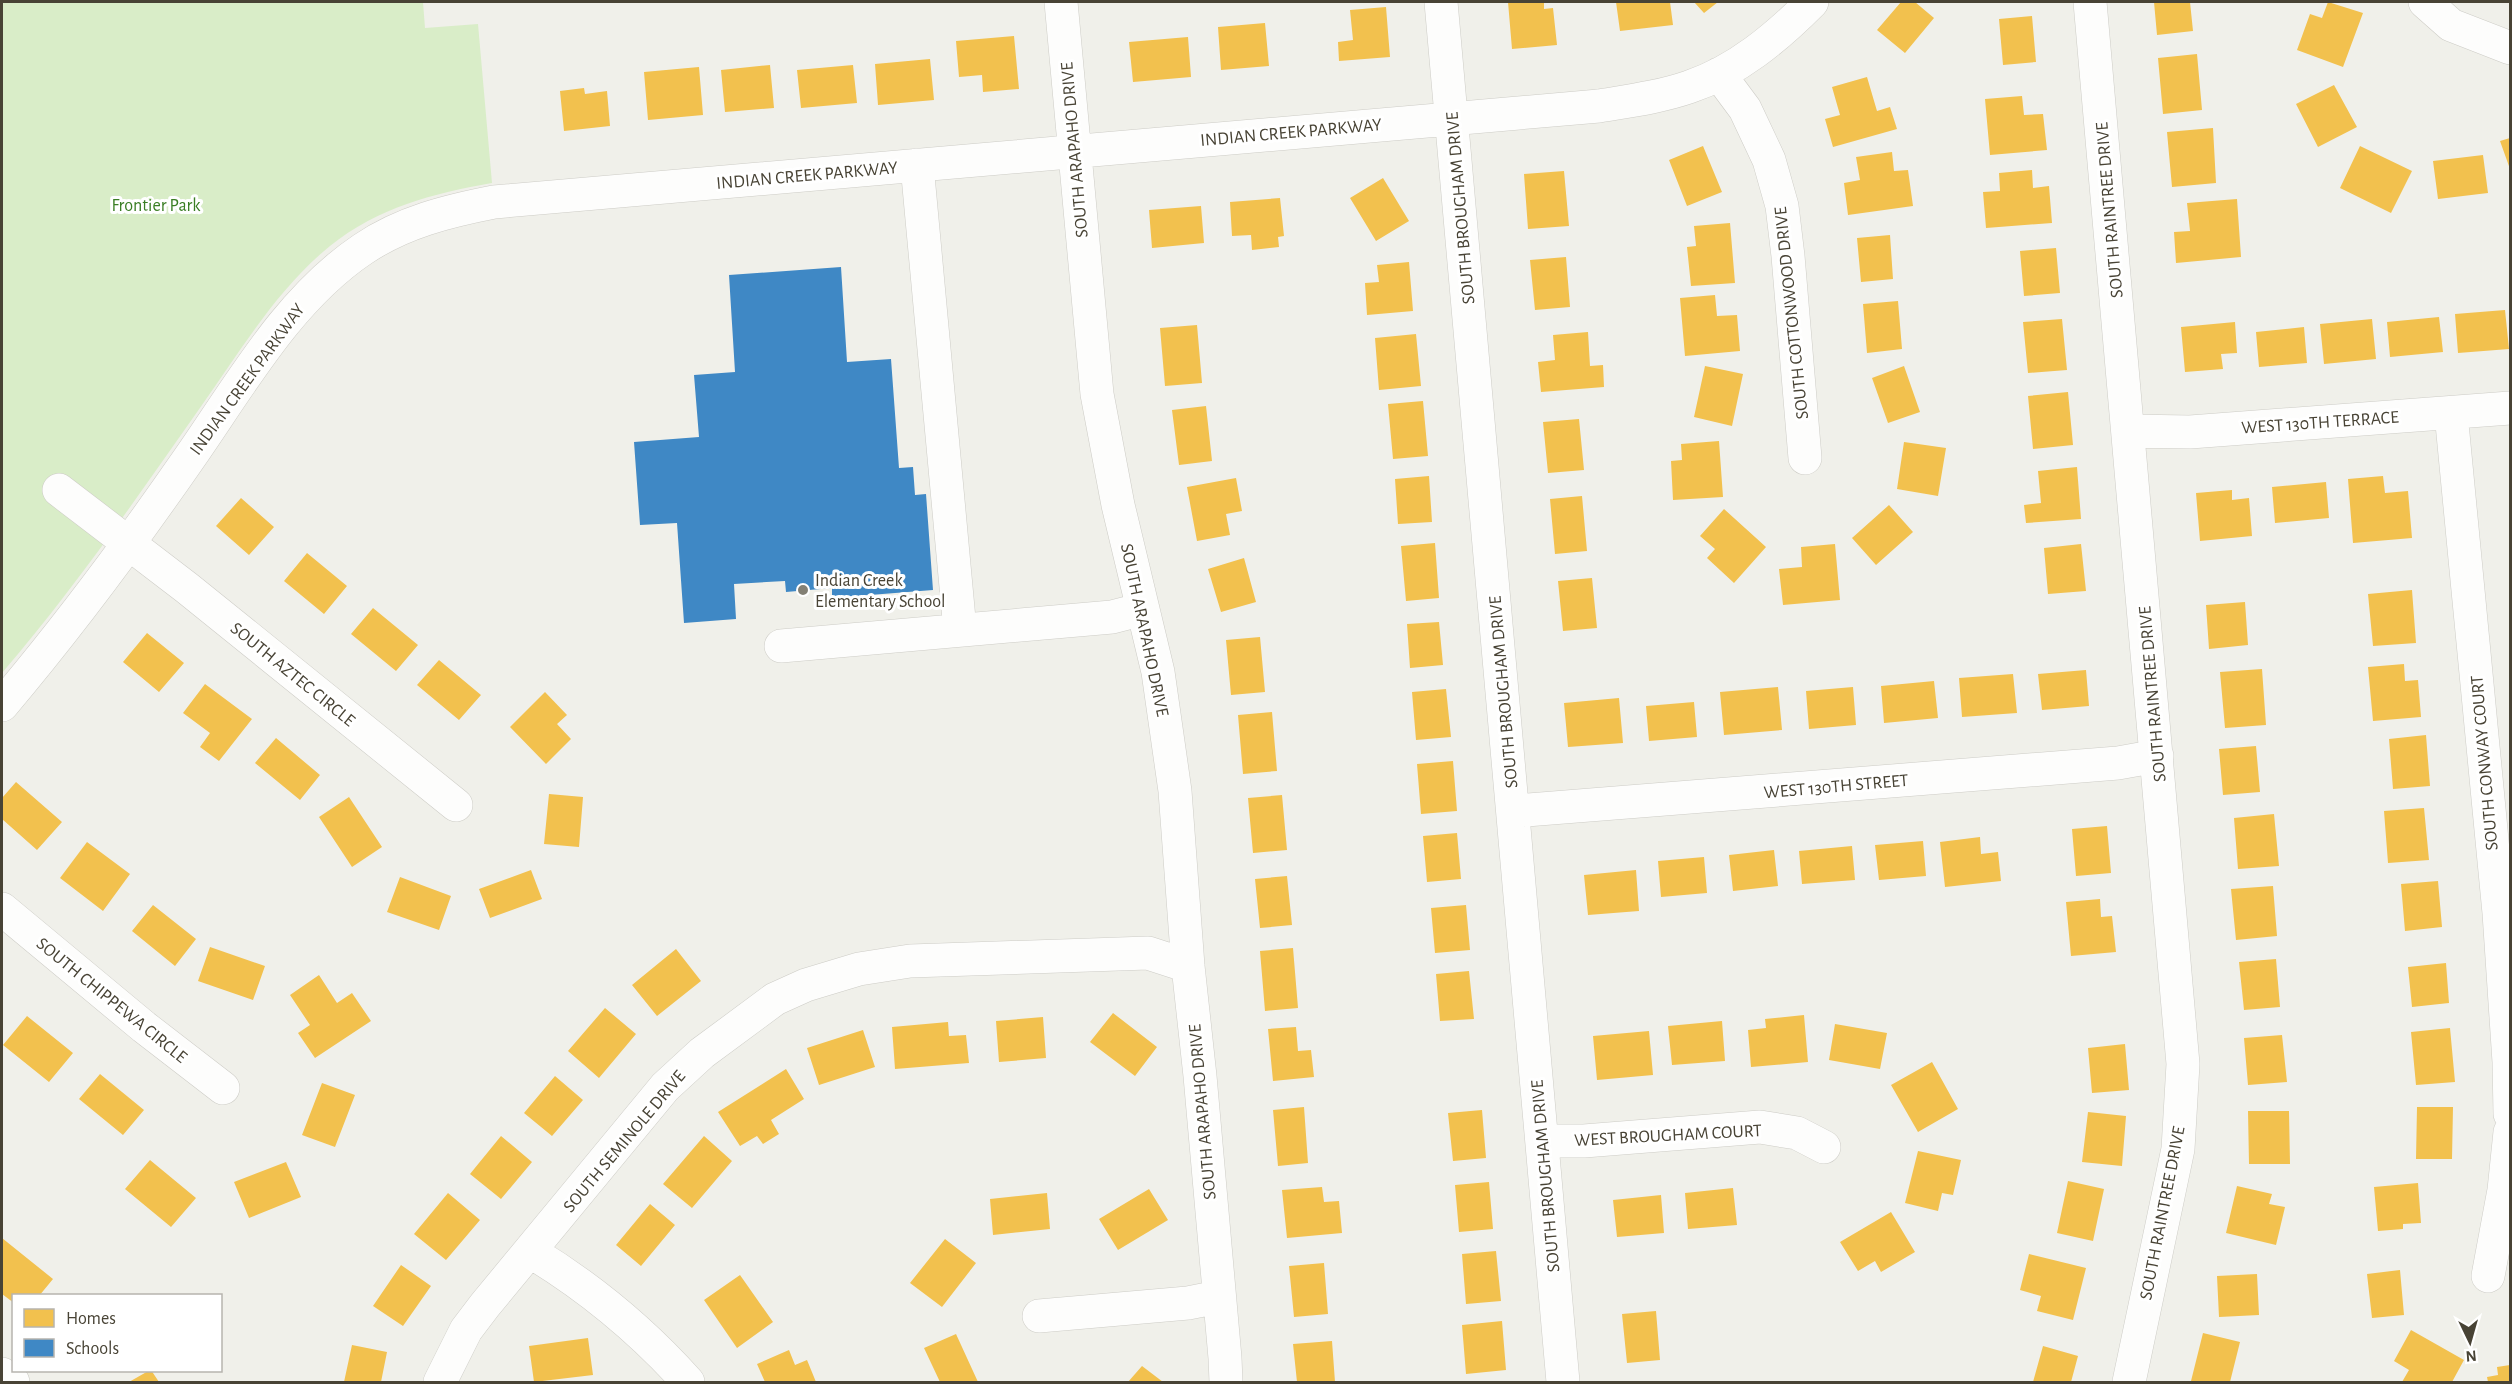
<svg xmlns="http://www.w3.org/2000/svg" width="2512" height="1384" font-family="'Alegreya Sans',sans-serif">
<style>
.green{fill:#d9edc8}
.homes{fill:#f2c14e}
.schools{fill:#3f88c5}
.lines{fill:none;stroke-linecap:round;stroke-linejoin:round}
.minor-casing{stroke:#cdccc6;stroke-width:34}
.minor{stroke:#fdfdfc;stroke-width:33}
.poi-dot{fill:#838074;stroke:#fff;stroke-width:2}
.labels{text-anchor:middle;stroke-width:6;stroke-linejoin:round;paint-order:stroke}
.street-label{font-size:18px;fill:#484335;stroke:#fff}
.park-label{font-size:18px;fill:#3a7e24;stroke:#fff}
.poi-label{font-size:18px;fill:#484335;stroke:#fff;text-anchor:start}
</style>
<rect width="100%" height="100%" fill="#f0f0ea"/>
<!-- green -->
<path class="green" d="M 2,2 L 423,2 L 425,28 L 478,24 L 492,183 C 434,193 377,208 330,246 C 277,289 241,350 202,405 C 138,496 75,588 2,673 Z"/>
<!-- homes -->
<path class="homes" d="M 1508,2 L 1544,2 L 1544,9 L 1553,8 L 1557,45 L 1512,49 Z
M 1616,2 L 1670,2 L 1673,25 L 1620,31 Z
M 1694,2 L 1718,2 L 1704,13 Z
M 1901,2 L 1915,2 L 1934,18 L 1905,53 L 1877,30 Z
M 2154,2 L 2190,2 L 2193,31 L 2157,35 Z
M 2328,2 L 2363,13 L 2343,67 L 2297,50 L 2310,14 L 2322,18 Z
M 1386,7 L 1390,57 L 1339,61 L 1338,42 L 1353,40 L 1350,10 Z
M 2032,16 L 2036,62 L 2003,65 L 1999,19 Z
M 1265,23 L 1269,66 L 1221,70 L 1218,27 Z
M 1014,36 L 1019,89 L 983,92 L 982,75 L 959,77 L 956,41 Z
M 1188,37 L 1191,77 L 1133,82 L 1129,42 Z
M 2197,54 L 2202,110 L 2163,114 L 2158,58 Z
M 930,59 L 934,100 L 878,105 L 875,64 Z
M 770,65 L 774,108 L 725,112 L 721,70 Z
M 853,65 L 857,103 L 801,108 L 797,70 Z
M 699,67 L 703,115 L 648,120 L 644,72 Z
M 1867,77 L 1877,111 L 1890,107 L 1897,129 L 1833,147 L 1825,119 L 1840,115 L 1832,87 Z
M 2334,85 L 2357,127 L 2318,147 L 2296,104 Z
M 584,88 L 585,94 L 607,91 L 610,126 L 564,131 L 560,91 Z
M 2022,96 L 2024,115 L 2043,114 L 2047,150 L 1990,155 L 1985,99 Z
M 2213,128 L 2216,183 L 2172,187 L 2167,132 Z
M 2510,138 L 2510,169 L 2500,141 Z
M 1703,146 L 1722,192 L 1687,206 L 1669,160 Z
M 2360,146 L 2412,171 L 2391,213 L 2340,188 Z
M 1892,152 L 1894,171 L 1908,170 L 1913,206 L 1848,215 L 1844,183 L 1860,180 L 1856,157 Z
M 2483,155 L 2488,193 L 2438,199 L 2433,161 Z
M 2032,170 L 2033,188 L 2049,186 L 2052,223 L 1986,228 L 1983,192 L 2000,191 L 1999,173 Z
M 1564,171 L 1569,226 L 1528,229 L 1524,174 Z
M 1383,178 L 1409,221 L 1376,241 L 1350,198 Z
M 1280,198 L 1284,236 L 1278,237 L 1279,247 L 1252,250 L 1251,235 L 1232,236 L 1230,202 Z
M 2237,199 L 2241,257 L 2176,263 L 2174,232 L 2190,231 L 2187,203 Z
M 1201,206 L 1204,243 L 1152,248 L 1149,210 Z
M 1730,223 L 1735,283 L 1691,286 L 1687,247 L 1696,246 L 1694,226 Z
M 1890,235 L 1893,279 L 1861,282 L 1857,238 Z
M 2056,248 L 2060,293 L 2024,296 L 2020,251 Z
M 1566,257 L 1570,307 L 1535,310 L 1530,260 Z
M 1409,262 L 1413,311 L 1367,315 L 1365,283 L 1379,282 L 1377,265 Z
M 1715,295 L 1717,316 L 1737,315 L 1740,351 L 1685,356 L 1680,298 Z
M 1898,301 L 1902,349 L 1867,353 L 1863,304 Z
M 2505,310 L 2509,349 L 2458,353 L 2455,314 Z
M 2439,317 L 2443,352 L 2390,357 L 2387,322 Z
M 2062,319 L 2067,370 L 2028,373 L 2023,322 Z
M 2372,319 L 2376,359 L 2324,364 L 2320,324 Z
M 2235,322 L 2237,353 L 2221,354 L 2223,369 L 2185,372 L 2181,327 Z
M 1197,325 L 1202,383 L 1165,386 L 1160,328 Z
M 2304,327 L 2307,363 L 2259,367 L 2256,332 Z
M 1588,332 L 1590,366 L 1603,365 L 1604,387 L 1541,392 L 1538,362 L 1555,360 L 1553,335 Z
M 1416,334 L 1421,386 L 1379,390 L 1375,338 Z
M 1705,366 L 1743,374 L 1732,426 L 1694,417 Z
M 1904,366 L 1920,412 L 1888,423 L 1872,378 Z
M 2068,392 L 2073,445 L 2033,449 L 2028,396 Z
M 1423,401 L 1428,456 L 1393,459 L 1388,404 Z
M 1206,406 L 1212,461 L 1179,465 L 1172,410 Z
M 1579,419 L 1584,470 L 1548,473 L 1543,422 Z
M 1719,441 L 1723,497 L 1673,500 L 1671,461 L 1682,460 L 1681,444 Z
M 1904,442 L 1946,448 L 1938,496 L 1897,489 Z
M 2077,467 L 2081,519 L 2026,523 L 2024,505 L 2041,503 L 2038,471 Z
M 1429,476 L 1432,522 L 1398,524 L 1395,479 Z
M 2383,476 L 2385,493 L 2408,491 L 2412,538 L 2353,543 L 2348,479 Z
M 1236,478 L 1242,511 L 1226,514 L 1230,535 L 1197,541 L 1187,487 Z
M 2326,482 L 2329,518 L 2275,523 L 2272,487 Z
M 2232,490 L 2232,500 L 2249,498 L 2252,536 L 2200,541 L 2196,493 Z
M 1582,496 L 1587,551 L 1555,554 L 1550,499 Z
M 241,498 L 274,527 L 249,555 L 216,526 Z
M 1889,505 L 1913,532 L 1876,565 L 1852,538 Z
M 1724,509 L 1766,547 L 1734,583 L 1707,558 L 1715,549 L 1700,536 Z
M 1435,543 L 1439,598 L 1406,601 L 1401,546 Z
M 1835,544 L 1840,600 L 1783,605 L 1779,569 L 1802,567 L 1801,547 Z
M 2081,544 L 2086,591 L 2048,594 L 2044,548 Z
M 307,553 L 347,586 L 324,614 L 284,581 Z
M 1244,558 L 1256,602 L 1221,612 L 1208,569 Z
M 1592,578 L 1597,628 L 1563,631 L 1558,581 Z
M 2412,590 L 2416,643 L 2373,646 L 2368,594 Z
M 2245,602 L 2248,645 L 2209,649 L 2206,605 Z
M 373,608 L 418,645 L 396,671 L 351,634 Z
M 1439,622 L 1443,665 L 1410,668 L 1407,624 Z
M 147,633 L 184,663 L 159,692 L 123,662 Z
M 1260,637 L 1265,692 L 1231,695 L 1226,640 Z
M 439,660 L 481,695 L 459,720 L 417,685 Z
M 2404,664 L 2405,681 L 2418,680 L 2421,717 L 2373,721 L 2368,667 Z
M 2262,669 L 2266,725 L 2225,728 L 2220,672 Z
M 2086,670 L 2089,706 L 2042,710 L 2038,674 Z
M 2013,674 L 2017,713 L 1962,717 L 1959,678 Z
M 1934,681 L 1938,718 L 1884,723 L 1881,686 Z
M 205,684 L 252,719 L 219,761 L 200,747 L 210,733 L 183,713 Z
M 1778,687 L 1782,730 L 1724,735 L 1720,692 Z
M 1853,687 L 1856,725 L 1809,729 L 1806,691 Z
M 1446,689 L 1451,737 L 1416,740 L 1412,692 Z
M 545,692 L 567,715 L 557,724 L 571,739 L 546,764 L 510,727 Z
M 1619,698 L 1623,743 L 1568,747 L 1564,703 Z
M 1694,702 L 1697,737 L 1649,741 L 1646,706 Z
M 1272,712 L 1277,771 L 1243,774 L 1238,715 Z
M 2426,735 L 2430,786 L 2393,789 L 2389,739 Z
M 276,738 L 320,775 L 300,800 L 255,763 Z
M 2256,746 L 2260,792 L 2223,795 L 2219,749 Z
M 1453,761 L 1457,811 L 1421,814 L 1417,764 Z
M 16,782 L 62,822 L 37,850 L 2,819 L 2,798 Z
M 549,794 L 583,797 L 579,847 L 544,844 Z
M 1282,795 L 1287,850 L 1253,853 L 1248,798 Z
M 349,797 L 382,847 L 352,867 L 319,817 Z
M 2424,808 L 2429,860 L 2388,863 L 2384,811 Z
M 2274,814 L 2279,866 L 2238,869 L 2234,818 Z
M 2107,826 L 2111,873 L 2076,876 L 2072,829 Z
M 1457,833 L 1461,879 L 1427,882 L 1423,836 Z
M 1980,837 L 1981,854 L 1998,852 L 2001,881 L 1945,887 L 1940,842 Z
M 1923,841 L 1926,876 L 1879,880 L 1875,845 Z
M 87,842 L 130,874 L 103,911 L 60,878 Z
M 1852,846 L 1855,880 L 1802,884 L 1799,851 Z
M 1774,850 L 1778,886 L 1733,891 L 1729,855 Z
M 1704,857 L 1707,893 L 1661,897 L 1658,861 Z
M 531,870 L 542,899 L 490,918 L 479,889 Z
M 1636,870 L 1639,911 L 1588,915 L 1584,875 Z
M 1287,876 L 1292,925 L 1260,928 L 1255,879 Z
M 400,877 L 451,896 L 439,930 L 387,912 Z
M 2438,881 L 2442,927 L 2405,931 L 2401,884 Z
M 2273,886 L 2277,936 L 2236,940 L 2231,889 Z
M 2100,899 L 2101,917 L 2112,916 L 2116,952 L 2071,956 L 2066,902 Z
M 153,905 L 196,939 L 175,966 L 132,931 Z
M 1466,905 L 1470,950 L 1435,953 L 1431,908 Z
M 210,947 L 265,966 L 253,1000 L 198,981 Z
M 1293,948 L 1298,1008 L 1265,1011 L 1260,951 Z
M 676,949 L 701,981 L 657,1016 L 632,985 Z
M 2276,959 L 2280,1007 L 2244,1010 L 2239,962 Z
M 2446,963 L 2449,1003 L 2412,1007 L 2408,967 Z
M 1469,971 L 1474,1019 L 1440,1021 L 1436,974 Z
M 319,975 L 337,1003 L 352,993 L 371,1021 L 315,1058 L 298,1033 L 310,1025 L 290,995 Z
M 605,1008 L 636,1034 L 599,1078 L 568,1051 Z
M 1113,1013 L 1157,1047 L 1135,1076 L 1090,1042 Z
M 1804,1015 L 1808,1062 L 1751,1067 L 1748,1030 L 1766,1028 L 1765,1019 Z
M 27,1016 L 73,1053 L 49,1082 L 3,1045 Z
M 1043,1017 L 1046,1058 L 999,1062 L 996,1021 Z
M 1722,1021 L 1725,1061 L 1672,1065 L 1668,1026 Z
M 948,1022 L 949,1036 L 966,1035 L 969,1063 L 895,1069 L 892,1027 Z
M 1835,1024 L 1887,1033 L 1880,1069 L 1829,1060 Z
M 1296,1027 L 1298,1051 L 1311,1050 L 1314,1077 L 1273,1081 L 1268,1029 Z
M 2450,1028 L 2455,1082 L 2416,1085 L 2411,1032 Z
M 863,1030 L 875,1067 L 819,1085 L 807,1048 Z
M 1649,1031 L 1653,1075 L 1597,1080 L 1593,1036 Z
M 2282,1035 L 2287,1082 L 2248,1085 L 2244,1038 Z
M 2125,1044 L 2129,1090 L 2092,1093 L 2088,1048 Z
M 1932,1062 L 1958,1109 L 1918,1132 L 1891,1085 Z
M 786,1069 L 804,1099 L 771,1120 L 779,1134 L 763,1144 L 757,1136 L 740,1146 L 718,1112 Z
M 100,1074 L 144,1110 L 123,1135 L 79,1099 Z
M 555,1076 L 583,1100 L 552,1136 L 524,1113 Z
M 322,1083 L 355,1095 L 335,1147 L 302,1135 Z
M 1304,1107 L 1308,1163 L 1278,1166 L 1273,1110 Z
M 2417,1107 L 2453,1107 L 2452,1159 L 2416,1159 Z
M 1482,1110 L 1486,1158 L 1453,1161 L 1448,1113 Z
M 2248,1111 L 2289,1111 L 2290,1164 L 2249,1164 Z
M 2088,1112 L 2126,1116 L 2122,1166 L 2082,1162 Z
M 501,1136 L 532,1162 L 501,1199 L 470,1174 Z
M 704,1136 L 732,1161 L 692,1208 L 663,1184 Z
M 1918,1151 L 1961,1160 L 1953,1195 L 1942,1193 L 1938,1211 L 1905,1203 Z
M 150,1160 L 196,1198 L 171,1227 L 125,1189 Z
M 286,1162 L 301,1197 L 249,1218 L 234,1182 Z
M 2068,1181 L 2104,1189 L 2093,1241 L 2057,1233 Z
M 1489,1182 L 1493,1229 L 1459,1232 L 1455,1185 Z
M 2418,1183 L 2421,1223 L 2403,1224 L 2403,1229 L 2378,1231 L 2374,1187 Z
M 2237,1186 L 2272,1194 L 2269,1204 L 2285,1207 L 2276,1245 L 2226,1233 Z
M 1322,1187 L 1324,1202 L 1339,1201 L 1342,1233 L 1287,1238 L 1282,1190 Z
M 1733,1188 L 1737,1225 L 1688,1229 L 1685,1193 Z
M 1149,1189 L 1168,1220 L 1118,1250 L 1099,1219 Z
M 448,1193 L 480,1220 L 446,1260 L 414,1234 Z
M 1047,1193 L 1050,1229 L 993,1235 L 990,1199 Z
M 1661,1195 L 1664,1233 L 1617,1237 L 1613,1200 Z
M 650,1204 L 675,1225 L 641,1266 L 616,1245 Z
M 1891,1212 L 1915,1252 L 1881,1272 L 1875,1261 L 1858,1271 L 1840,1242 Z
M 2,1238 L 53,1279 L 39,1296 L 14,1296 L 14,1303 L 2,1294 Z
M 945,1239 L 976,1263 L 942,1307 L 910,1283 Z
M 1496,1251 L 1501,1301 L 1466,1304 L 1462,1254 Z
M 2029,1254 L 2086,1268 L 2073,1320 L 2037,1311 L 2041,1296 L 2020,1290 Z
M 1324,1263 L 1328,1314 L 1294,1317 L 1289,1266 Z
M 401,1265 L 431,1286 L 403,1326 L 373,1306 Z
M 2400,1270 L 2404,1315 L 2372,1318 L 2367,1274 Z
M 2257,1274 L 2259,1315 L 2219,1317 L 2217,1276 Z
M 740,1275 L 773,1322 L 737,1348 L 704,1300 Z
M 1656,1311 L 1660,1360 L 1627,1363 L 1622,1314 Z
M 1502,1321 L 1506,1370 L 1466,1374 L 1462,1325 Z
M 2411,1330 L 2464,1360 L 2452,1382 L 2402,1382 L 2409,1370 L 2394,1361 Z
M 2203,1333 L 2240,1342 L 2230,1382 L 2191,1381 Z
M 956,1334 L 978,1382 L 940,1382 L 924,1348 Z
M 588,1338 L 593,1375 L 534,1382 L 529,1346 Z
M 1332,1341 L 1335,1382 L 1297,1382 L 1293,1344 Z
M 352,1345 L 387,1352 L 381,1382 L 344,1382 Z
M 2043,1346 L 2078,1356 L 2071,1382 L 2033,1382 Z
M 789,1350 L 795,1365 L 807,1360 L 816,1382 L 765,1382 L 757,1364 Z
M 2510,1365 L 2510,1382 L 2488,1382 L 2487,1377 L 2498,1375 L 2497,1367 Z
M 1142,1366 L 1163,1382 L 1128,1382 Z
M 151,1370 L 159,1382 L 129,1382 L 150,1370 Z"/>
<!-- schools -->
<path class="schools" d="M 841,267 L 847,362 L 891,359 L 899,468 L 913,467 L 915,495 L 926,494 L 933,590 L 832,598 L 832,588 L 786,592 L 785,581 L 734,584 L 736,619 L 684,623 L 677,523 L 640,525 L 634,442 L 699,437 L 694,375 L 735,372 L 729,275 Z"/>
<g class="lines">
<defs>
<path id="minor" d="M 1061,2 L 1097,394 L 1118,505 L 1158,672 L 1175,791 L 1188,966 L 1200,1076 L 1225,1358 L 1226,1382
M 1441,2 L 1563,1382
M 2090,2 L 2183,1064 L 2178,1149 L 2129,1382
M 2425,2 L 2451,25 L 2510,48
M 1719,74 L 1745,109 L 1769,160 L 1782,206 L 1788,256 L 1805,458
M 917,165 L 960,630
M 2451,413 L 2499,913 L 2509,1062 L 2510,1114
M 2129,431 L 2190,432 L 2510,408
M 59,490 L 187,588 L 456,805
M 781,646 L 1112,617 L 1143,609
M 2,705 C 68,627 129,545 188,460 C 240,386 287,300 363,249 C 403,222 448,211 494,202 L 1599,106 C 1629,101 1660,97 1689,87 C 1737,71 1777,37 1812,2
M 1514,811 L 2118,763 L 2157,756
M 2,909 L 144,1027 L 223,1088
M 1543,1141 L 1584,1141 L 1760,1127 L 1797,1133 L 1824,1147
M 531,1252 C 589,1287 643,1332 688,1382
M 2488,1276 L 2504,1190 L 2510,1132
M 1039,1316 L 1188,1303 L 1218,1297
M 2,1374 L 13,1382
M 440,1382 L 466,1330 L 485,1305 L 665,1087 L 702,1053 L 775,999 L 806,985 L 859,969 L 910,961 L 1148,953 L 1188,966"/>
</defs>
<!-- minor casing -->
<use href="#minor" class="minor-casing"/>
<!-- minor -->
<use href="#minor" class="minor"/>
</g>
<!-- markers -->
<circle class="poi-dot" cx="803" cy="590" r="6"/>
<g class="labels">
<!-- street labels -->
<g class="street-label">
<text transform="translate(1291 132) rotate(-5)" y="6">INDIAN CREEK PARKWAY</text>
<text transform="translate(1074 150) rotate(-95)" y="6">SOUTH ARAPAHO DRIVE</text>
<text transform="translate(807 175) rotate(-5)" y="6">INDIAN CREEK PARKWAY</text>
<text transform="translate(1460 208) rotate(-95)" y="6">SOUTH BROUGHAM DRIVE</text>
<text transform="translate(2109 210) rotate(-95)" y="6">SOUTH RAINTREE DRIVE</text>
<text transform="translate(1791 313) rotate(-96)" y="6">SOUTH COTTONWOOD DRIVE</text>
<text transform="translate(247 379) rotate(-54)" y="6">INDIAN CREEK PARKWAY</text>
<text transform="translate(2320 422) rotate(-4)" y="6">WEST 130TH TERRACE</text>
<text transform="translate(1145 630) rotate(78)" y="6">SOUTH ARAPAHO DRIVE</text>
<text transform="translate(293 674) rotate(39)" y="6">SOUTH AZTEC CIRCLE</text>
<text transform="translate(1503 692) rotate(-95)" y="6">SOUTH BROUGHAM DRIVE</text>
<text transform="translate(2152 694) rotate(-95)" y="6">SOUTH RAINTREE DRIVE</text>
<text transform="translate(2484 763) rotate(-95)" y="6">SOUTH CONWAY COURT</text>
<text transform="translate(1836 786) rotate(-5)" y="6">WEST 130TH STREET</text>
<text transform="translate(112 1000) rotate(39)" y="6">SOUTH CHIPPEWA CIRCLE</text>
<text transform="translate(1202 1112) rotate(-95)" y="6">SOUTH ARAPAHO DRIVE</text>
<text transform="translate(1668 1135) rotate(-3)" y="6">WEST BROUGHAM COURT</text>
<text transform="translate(624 1141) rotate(-50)" y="6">SOUTH SEMINOLE DRIVE</text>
<text transform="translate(1545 1176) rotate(-95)" y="6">SOUTH BROUGHAM DRIVE</text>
<text transform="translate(2162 1213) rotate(-79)" y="6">SOUTH RAINTREE DRIVE</text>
</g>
<!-- park labels -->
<g class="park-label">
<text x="156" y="211">Frontier Park</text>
</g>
<!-- poi labels -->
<g class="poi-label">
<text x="815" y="586">Indian Creek<tspan x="815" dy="21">Elementary School</tspan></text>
</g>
</g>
<!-- border -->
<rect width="2512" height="1384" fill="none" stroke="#484335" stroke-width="6"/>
<!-- legend -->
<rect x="12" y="1294" width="210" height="78" fill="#ffffff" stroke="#b6b4ae" stroke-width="1.5"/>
<rect x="24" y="1309" width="30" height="18" fill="#f2c14e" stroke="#b6b4ae" stroke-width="1.5"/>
<text x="66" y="1324" font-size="18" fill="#484335">Homes</text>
<rect x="24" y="1339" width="30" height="18" fill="#3f88c5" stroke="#b6b4ae" stroke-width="1.5"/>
<text x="66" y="1354" font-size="18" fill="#484335">Schools</text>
<!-- north arrow -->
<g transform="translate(2470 1342) rotate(175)" stroke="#ffffff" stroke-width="4.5" paint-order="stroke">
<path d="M0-4.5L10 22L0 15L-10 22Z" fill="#484335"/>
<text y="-9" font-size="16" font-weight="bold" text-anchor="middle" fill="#484335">N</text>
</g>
</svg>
